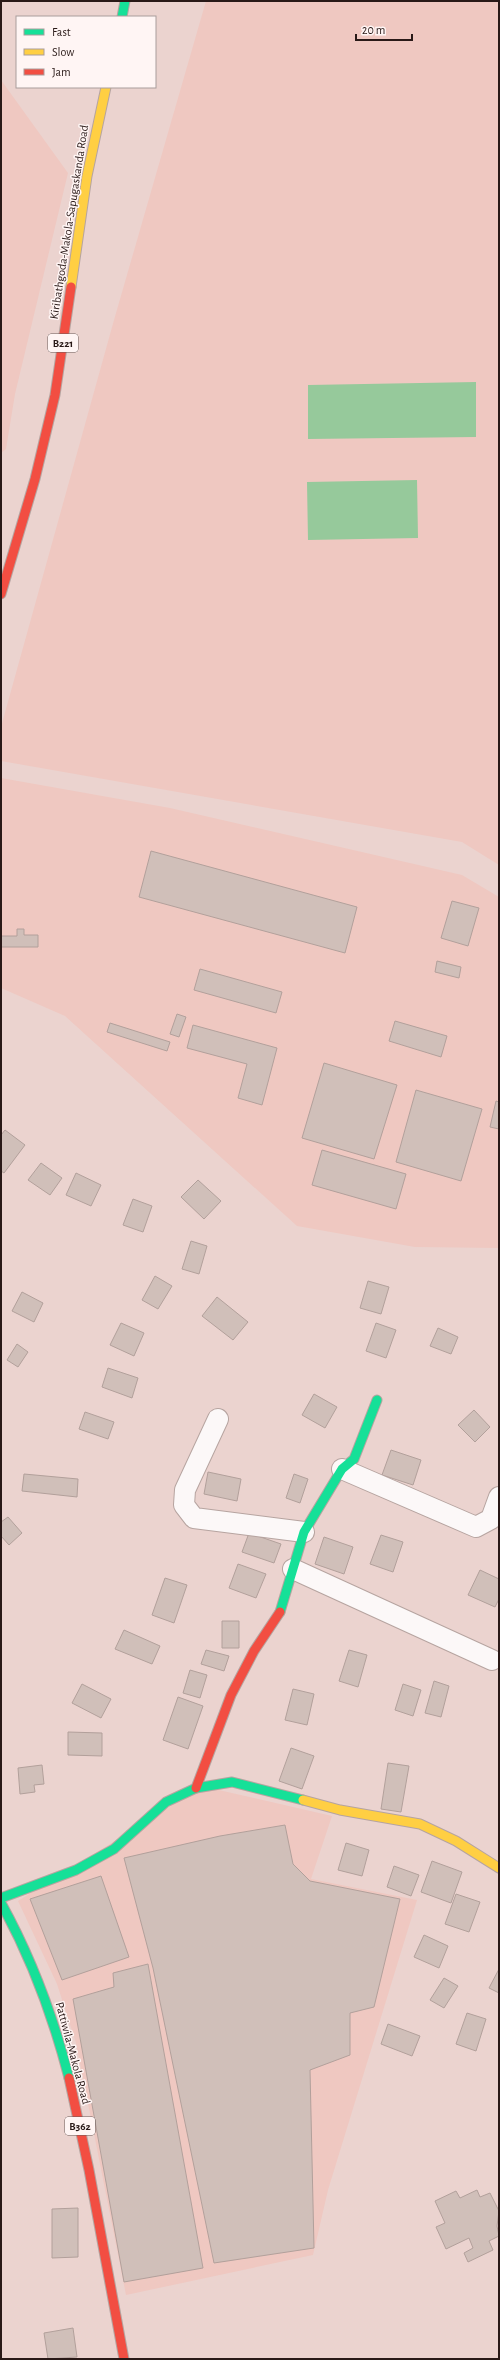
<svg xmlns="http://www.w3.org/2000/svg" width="500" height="2360" font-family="'Alegreya Sans',sans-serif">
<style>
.built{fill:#efc8c1}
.water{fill:#96c99b}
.building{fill:#d0bfb9;stroke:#b2a09b}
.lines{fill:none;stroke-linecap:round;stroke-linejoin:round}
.street-casing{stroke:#b6a4a0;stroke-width:22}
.fast-casing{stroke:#b6a4a0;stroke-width:11}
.slow-casing{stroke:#b6a4a0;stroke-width:11}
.jam-casing{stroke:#b6a4a0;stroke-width:11}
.street{stroke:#fcf8f8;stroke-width:20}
.fast{stroke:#16e098;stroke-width:9}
.slow{stroke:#ffcf43;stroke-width:9}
.jam{stroke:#f24e42;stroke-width:9}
.labels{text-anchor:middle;stroke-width:3;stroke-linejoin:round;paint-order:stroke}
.shield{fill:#fff5f4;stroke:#695b59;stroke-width:1}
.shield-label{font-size:11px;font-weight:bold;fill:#291917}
.street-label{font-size:12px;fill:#291917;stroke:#fff5f4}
</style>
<rect width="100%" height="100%" fill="#ebd3cf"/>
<!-- built -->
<path class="built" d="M 206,1 L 499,1 L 499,865 L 462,842 L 1,761 L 1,727 L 114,320 Z
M 1,80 L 68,173 L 15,394 L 6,449 L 1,453 Z
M 1,778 L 170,808 L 462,875 L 499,897 L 499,1248 L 415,1247 L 297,1226 L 65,1016 L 1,988 Z
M 210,1788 L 332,1816 L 311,1879 L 417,1900 L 328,2190 L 313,2255 L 126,2295 L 76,2043 L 57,1984 L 18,1901 L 184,1798 Z"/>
<!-- water -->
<path class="water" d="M 476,382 L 476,437 L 308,439 L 308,385 Z
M 417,480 L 418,538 L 308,540 L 307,482 Z"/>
<!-- building -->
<path class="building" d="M 151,851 L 357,907 L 345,953 L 139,897 Z
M 452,901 L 479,908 L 468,946 L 441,938 Z
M 17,929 L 24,929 L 24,935 L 38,935 L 38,947 L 1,947 L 1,936 L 17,936 Z
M 437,961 L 461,967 L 459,978 L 435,972 Z
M 200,969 L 282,992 L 276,1013 L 194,990 Z
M 177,1014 L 186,1017 L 179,1037 L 170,1034 Z
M 395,1021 L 447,1036 L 441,1057 L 389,1041 Z
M 110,1023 L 170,1042 L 167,1051 L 107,1032 Z
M 193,1025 L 277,1048 L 262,1105 L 238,1098 L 247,1064 L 187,1048 Z
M 324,1063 L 397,1085 L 374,1159 L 302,1138 Z
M 416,1090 L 482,1109 L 461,1181 L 396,1162 Z
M 496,1101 L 499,1102 L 499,1129 L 490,1127 Z
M 5,1130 L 25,1145 L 4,1173 L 1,1171 L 1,1135 Z
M 322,1150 L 406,1174 L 396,1209 L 312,1185 Z
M 41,1163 L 62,1178 L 50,1195 L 28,1180 Z
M 76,1173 L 101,1185 L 91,1206 L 66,1195 Z
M 198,1180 L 221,1201 L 204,1219 L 181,1197 Z
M 133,1199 L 152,1206 L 143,1232 L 123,1225 Z
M 191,1241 L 207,1246 L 199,1274 L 182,1269 Z
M 155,1276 L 172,1286 L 158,1309 L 142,1300 Z
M 368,1281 L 389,1287 L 381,1314 L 360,1308 Z
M 22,1292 L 43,1303 L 34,1322 L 12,1311 Z
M 217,1297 L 248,1322 L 233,1340 L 202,1316 Z
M 121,1323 L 144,1333 L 134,1356 L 110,1345 Z
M 376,1323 L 396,1330 L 386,1358 L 366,1351 Z
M 438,1328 L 458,1337 L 451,1354 L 430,1346 Z
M 17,1344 L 28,1352 L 18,1367 L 7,1360 Z
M 108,1368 L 138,1378 L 132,1398 L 102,1387 Z
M 314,1394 L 337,1407 L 325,1428 L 302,1415 Z
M 474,1410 L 490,1427 L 475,1442 L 458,1425 Z
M 85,1412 L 114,1422 L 108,1439 L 79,1429 Z
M 391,1450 L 421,1460 L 413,1485 L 382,1475 Z
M 208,1472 L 241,1479 L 237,1501 L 204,1494 Z
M 24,1474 L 78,1479 L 77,1497 L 22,1491 Z
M 294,1474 L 308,1479 L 300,1503 L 286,1498 Z
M 8,1517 L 22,1533 L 9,1545 L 1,1536 L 1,1522 Z
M 249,1533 L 281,1544 L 274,1563 L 242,1552 Z
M 381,1535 L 403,1542 L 393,1572 L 370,1564 Z
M 324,1537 L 353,1547 L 344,1574 L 315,1564 Z
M 238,1564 L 266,1574 L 256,1598 L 229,1588 Z
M 480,1570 L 499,1579 L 499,1599 L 495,1607 L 468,1595 Z
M 165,1578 L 187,1585 L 174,1623 L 152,1615 Z
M 222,1621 L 239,1621 L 239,1648 L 222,1648 Z
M 124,1630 L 160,1646 L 152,1664 L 115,1649 Z
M 206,1650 L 229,1656 L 224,1671 L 201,1664 Z
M 349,1650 L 367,1655 L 358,1687 L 339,1681 Z
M 190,1670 L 207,1675 L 200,1698 L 183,1693 Z
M 434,1681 L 449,1686 L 441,1717 L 425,1713 Z
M 82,1684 L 111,1699 L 101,1718 L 72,1703 Z
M 403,1684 L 421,1690 L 413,1716 L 395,1710 Z
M 293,1689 L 314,1694 L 307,1725 L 285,1720 Z
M 178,1697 L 203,1706 L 188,1749 L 163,1740 Z
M 68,1732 L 102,1733 L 102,1756 L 68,1755 Z
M 291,1748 L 314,1756 L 302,1789 L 279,1781 Z
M 388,1763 L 409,1766 L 401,1812 L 381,1809 Z
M 42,1765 L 44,1784 L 34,1785 L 35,1792 L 20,1794 L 18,1768 Z
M 285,1825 L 293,1864 L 310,1881 L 400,1899 L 374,2007 L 350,2013 L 350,2055 L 310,2070 L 314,2248 L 214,2263 L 153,1968 L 124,1858 L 220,1836 Z
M 346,1843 L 369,1850 L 362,1876 L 338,1870 Z
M 432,1861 L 462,1872 L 451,1903 L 421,1892 Z
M 394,1866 L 419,1875 L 411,1896 L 387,1887 Z
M 101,1876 L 129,1957 L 62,1980 L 30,1899 Z
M 456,1894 L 480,1902 L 469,1932 L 445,1924 Z
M 424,1935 L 448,1946 L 439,1968 L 414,1957 Z
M 148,1964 L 203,2268 L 124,2282 L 73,1999 L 114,1987 L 113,1973 Z
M 499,1969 L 499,1993 L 489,1988 Z
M 444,1978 L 458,1986 L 444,2008 L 430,2000 Z
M 467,2013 L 486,2019 L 476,2051 L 456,2044 Z
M 388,2024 L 420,2036 L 412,2056 L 381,2044 Z
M 477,2190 L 480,2197 L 490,2193 L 499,2211 L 497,2226 L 499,2236 L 489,2241 L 493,2250 L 468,2262 L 464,2253 L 473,2248 L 469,2238 L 446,2249 L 436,2227 L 445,2223 L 435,2201 L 456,2191 L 460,2198 Z
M 78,2208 L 78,2257 L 52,2258 L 52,2209 Z
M 73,2328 L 77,2357 L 48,2359 L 44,2333 Z"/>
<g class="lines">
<defs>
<path id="street" d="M 218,1419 L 185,1490 L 184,1505 L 194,1518 L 304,1532
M 342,1469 L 476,1527 L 491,1519 L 499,1497
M 293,1569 L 492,1660"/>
<path id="fast" d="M 122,17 L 125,1
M 280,1612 L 304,1532 L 342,1469 L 354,1459 L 377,1400
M 1,1898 L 76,1870 L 114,1849 L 166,1802 L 196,1788 L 232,1782 L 303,1800
M 1,1903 C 32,1959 53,2016 69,2078"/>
<path id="slow" d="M 71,287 L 87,176 L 106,87
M 303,1800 L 340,1810 L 420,1824 L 456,1841 L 499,1868"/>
<path id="jam" d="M 1,594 L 35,479 L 55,395 L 71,287
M 196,1788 L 231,1695 L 254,1651 L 280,1612
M 69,2078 L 89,2170 L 124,2359"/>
</defs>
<!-- street casing -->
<use href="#street" class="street-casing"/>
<!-- fast casing -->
<use href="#fast" class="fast-casing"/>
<!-- slow casing -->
<use href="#slow" class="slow-casing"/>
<!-- jam casing -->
<use href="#jam" class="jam-casing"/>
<!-- street -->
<use href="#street" class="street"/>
<!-- fast -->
<use href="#fast" class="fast"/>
<!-- slow -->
<use href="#slow" class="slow"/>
<!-- jam -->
<use href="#jam" class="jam"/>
</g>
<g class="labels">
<!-- shield labels -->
<g class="shield">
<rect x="48" y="334" width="30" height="18" rx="3"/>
<rect x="65" y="2117" width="30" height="18" rx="3"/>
</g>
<g class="shield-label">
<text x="63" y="347">B221</text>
<text x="80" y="2130">B362</text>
</g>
<!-- street labels -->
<g class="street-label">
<text transform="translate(69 222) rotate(-81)" y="4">Kiribathgoda-Makola-Sapugaskanda Road</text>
<text transform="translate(73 2053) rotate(75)" y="4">Pattiwila-Makola Road</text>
</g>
</g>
<!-- border -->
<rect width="500" height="2360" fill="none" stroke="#291917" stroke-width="4"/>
<!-- legend -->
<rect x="16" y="16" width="140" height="72" fill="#fff5f4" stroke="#a99d9c"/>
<rect x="24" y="29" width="20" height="6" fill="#16e098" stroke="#a99d9c"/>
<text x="52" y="36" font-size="12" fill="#291917">Fast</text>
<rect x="24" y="49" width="20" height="6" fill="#ffcf43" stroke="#a99d9c"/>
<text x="52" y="56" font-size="12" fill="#291917">Slow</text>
<rect x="24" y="69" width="20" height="6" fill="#f24e42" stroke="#a99d9c"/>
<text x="52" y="76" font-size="12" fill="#291917">Jam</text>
<!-- scale -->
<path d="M356 34v6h56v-6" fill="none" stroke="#291917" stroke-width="2"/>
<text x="362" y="34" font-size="12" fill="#291917" stroke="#fff5f4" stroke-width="3" paint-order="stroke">20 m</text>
</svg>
